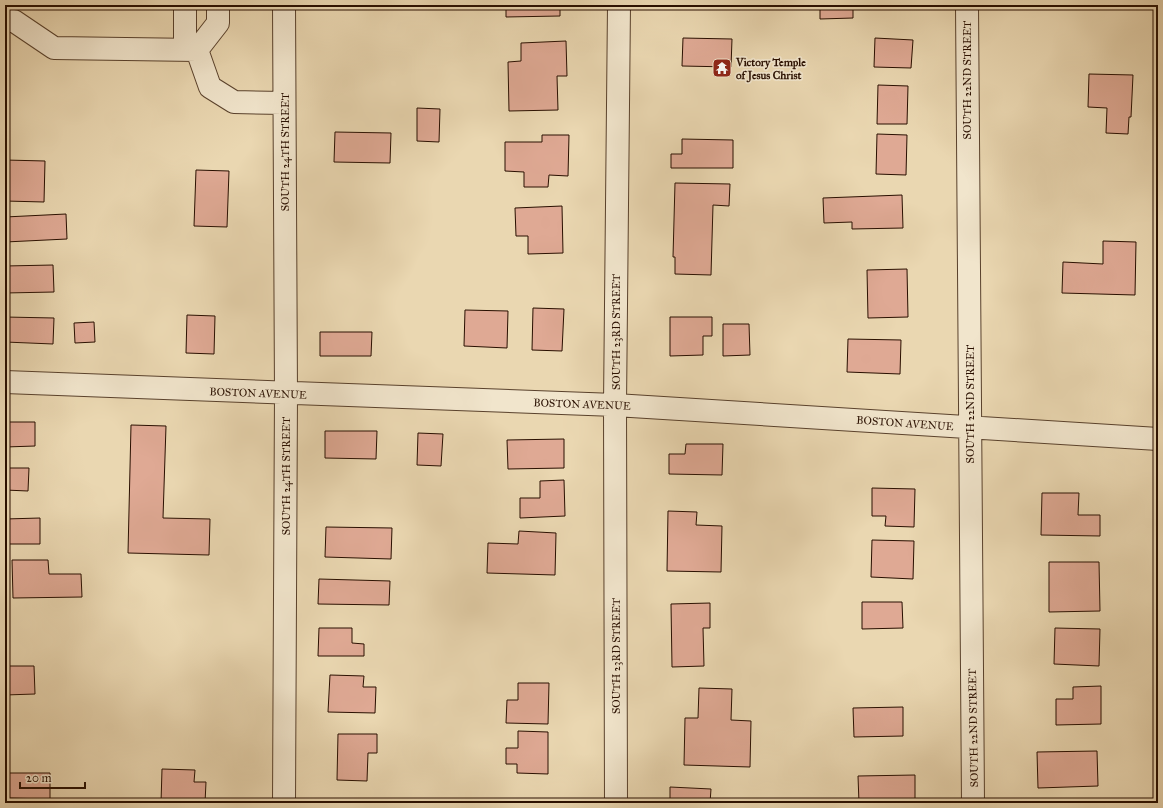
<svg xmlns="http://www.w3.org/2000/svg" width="1163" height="808" font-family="'IM FELL Great Primer',serif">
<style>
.building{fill:#dfa994;stroke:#290f00}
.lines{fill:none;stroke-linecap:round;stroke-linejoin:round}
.minor-casing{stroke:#59412c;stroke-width:24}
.minor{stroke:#f1e5cc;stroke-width:22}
.labels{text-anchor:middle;stroke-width:3.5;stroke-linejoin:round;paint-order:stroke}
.poi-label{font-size:11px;font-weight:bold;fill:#290f00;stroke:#f1e5cc;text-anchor:start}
.street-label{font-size:11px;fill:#290f00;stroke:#f1e5cc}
</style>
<rect width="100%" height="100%" fill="#ead7b1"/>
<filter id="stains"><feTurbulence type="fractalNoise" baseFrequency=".005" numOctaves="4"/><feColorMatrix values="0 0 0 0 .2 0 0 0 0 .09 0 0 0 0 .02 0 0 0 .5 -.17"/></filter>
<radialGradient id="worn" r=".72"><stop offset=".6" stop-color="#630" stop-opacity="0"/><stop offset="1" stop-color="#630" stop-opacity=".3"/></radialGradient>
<!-- building -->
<path class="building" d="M 60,5 L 137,5 L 137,8 L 60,8 Z
M 334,5 L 380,5 L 380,9 L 334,8 Z
M 506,5 L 560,5 L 560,16 L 506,17 Z
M 802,5 L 853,5 L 853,18 L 820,19 L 820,8 L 802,9 Z
M 683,38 L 732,39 L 731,67 L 682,66 Z
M 875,38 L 913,40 L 911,68 L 874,67 Z
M 566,41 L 567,76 L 557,76 L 558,110 L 509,111 L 508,62 L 521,61 L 521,43 Z
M 1089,74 L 1133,75 L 1131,117 L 1129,117 L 1128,134 L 1106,133 L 1107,108 L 1088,107 Z
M 878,85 L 908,86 L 907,124 L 877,124 Z
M 417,108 L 440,109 L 439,142 L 417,141 Z
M 335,132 L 391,133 L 390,163 L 334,162 Z
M 877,134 L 907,135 L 906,175 L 876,174 Z
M 542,135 L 569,135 L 568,176 L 549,175 L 548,187 L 524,187 L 524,172 L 505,171 L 505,142 L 542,142 Z
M 682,139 L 733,140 L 733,168 L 671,168 L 671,154 L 682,154 Z
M 5,160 L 45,161 L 44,202 L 5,201 Z
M 196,170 L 229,171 L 227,227 L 194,226 Z
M 675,183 L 730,184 L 729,206 L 713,205 L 711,275 L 675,274 L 675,257 L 673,257 Z
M 902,195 L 903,228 L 852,229 L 852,222 L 824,223 L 823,198 Z
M 562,206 L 563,253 L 528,254 L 528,236 L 516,236 L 515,208 Z
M 66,214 L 67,239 L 5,242 L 5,217 Z
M 1103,241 L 1136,242 L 1135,295 L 1062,293 L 1063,262 L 1103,264 Z
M 53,265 L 54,292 L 5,293 L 5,266 Z
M 907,269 L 908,317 L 868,318 L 867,270 Z
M 533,308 L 564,309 L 562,351 L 532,350 Z
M 465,310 L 508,311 L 507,348 L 464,346 Z
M 187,315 L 215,316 L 214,354 L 186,353 Z
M 5,317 L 54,318 L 53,344 L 5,342 Z
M 670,317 L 712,317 L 712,336 L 703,336 L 703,355 L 670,356 Z
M 94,322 L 95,342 L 75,343 L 74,323 Z
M 723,324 L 749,324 L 750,355 L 723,356 Z
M 320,332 L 372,332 L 371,356 L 320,356 Z
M 848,339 L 901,340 L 900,374 L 847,372 Z
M 5,422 L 35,422 L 35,446 L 5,447 Z
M 131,425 L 166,426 L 163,518 L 210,519 L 209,555 L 128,553 Z
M 325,431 L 377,431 L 376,459 L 325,458 Z
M 418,433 L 443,434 L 441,466 L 417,465 Z
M 564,439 L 564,468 L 508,469 L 507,440 Z
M 686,444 L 723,444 L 722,475 L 669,474 L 669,454 L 685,454 Z
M 5,468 L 29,468 L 28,491 L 5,490 Z
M 564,480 L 565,516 L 520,518 L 520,498 L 540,498 L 540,481 Z
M 872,488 L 915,489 L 914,527 L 885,526 L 886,516 L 872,516 Z
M 1042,493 L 1079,493 L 1078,515 L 1100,515 L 1100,536 L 1041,535 Z
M 668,511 L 697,512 L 696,525 L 722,526 L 721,572 L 667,571 Z
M 40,518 L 40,544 L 5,544 L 5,519 Z
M 326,527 L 392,528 L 391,559 L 325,557 Z
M 519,531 L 556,533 L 555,575 L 487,573 L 488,543 L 518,544 Z
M 872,540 L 914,541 L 913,579 L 871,577 Z
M 12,560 L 48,560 L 49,574 L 81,574 L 82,597 L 13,598 Z
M 1049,562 L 1099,562 L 1100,611 L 1049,612 Z
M 319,579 L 390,581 L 389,605 L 318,604 Z
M 862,602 L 902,602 L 903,628 L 862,629 Z
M 710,603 L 710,628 L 703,628 L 704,666 L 672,667 L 671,604 Z
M 319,628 L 352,628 L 352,643 L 364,644 L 364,656 L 318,656 Z
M 1055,628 L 1100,629 L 1099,666 L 1054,664 Z
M 5,666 L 34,666 L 35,694 L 5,695 Z
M 330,675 L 364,676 L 363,687 L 376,687 L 375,713 L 328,712 Z
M 518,683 L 549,683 L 548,724 L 506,723 L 507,700 L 518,700 Z
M 1101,686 L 1101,724 L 1056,725 L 1056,699 L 1073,699 L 1073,687 Z
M 699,688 L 732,689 L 731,720 L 751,721 L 750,767 L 684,765 L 685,718 L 698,718 Z
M 903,707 L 903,736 L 854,737 L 853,708 Z
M 518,731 L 548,732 L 548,774 L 517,773 L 517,764 L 506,764 L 506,748 L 518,748 Z
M 338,734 L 377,734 L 377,753 L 368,753 L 367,781 L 337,780 Z
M 1097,751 L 1098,786 L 1038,788 L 1037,752 Z
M 162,769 L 195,770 L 194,782 L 206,782 L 205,803 L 161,803 Z
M 5,773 L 50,773 L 50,799 L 5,798 Z
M 915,775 L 915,803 L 859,803 L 858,776 Z
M 670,787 L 711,789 L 710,803 L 670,803 Z"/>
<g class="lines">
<defs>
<path id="minor" d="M 185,5 L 185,50
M 284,5 L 286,394 L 284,803
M 967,5 L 973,803
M 5,21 L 14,21 L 54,48 L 197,50
M 197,50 L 210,87 L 234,102 L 284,103
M 197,50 L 218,23 L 218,5
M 5,382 L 615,405 L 1158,439
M 616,803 L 615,405 L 619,5"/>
</defs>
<!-- minor casing -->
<use href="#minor" class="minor-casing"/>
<!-- minor -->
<use href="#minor" class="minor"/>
</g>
<!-- icons -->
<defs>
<symbol id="temple-square" viewBox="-11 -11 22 22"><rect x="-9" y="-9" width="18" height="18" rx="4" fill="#8f2418" stroke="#f1e5cc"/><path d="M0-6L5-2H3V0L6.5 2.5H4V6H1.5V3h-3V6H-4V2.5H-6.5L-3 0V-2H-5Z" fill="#fff"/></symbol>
</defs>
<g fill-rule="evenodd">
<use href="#temple-square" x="711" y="57" width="22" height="22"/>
</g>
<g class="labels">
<!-- poi labels -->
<g class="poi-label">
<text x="736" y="66">Victory Temple<tspan x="736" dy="13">of Jesus Christ</tspan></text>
</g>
<!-- street labels -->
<g class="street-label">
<text transform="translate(967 80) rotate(-90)" y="4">SOUTH 22ND STREET</text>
<text transform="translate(285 152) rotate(-90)" y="4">SOUTH 24TH STREET</text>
<text transform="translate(616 332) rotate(-90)" y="4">SOUTH 23RD STREET</text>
<text transform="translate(258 393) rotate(2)" y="4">BOSTON AVENUE</text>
<text transform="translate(582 404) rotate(2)" y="4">BOSTON AVENUE</text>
<text transform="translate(970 404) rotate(-90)" y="4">SOUTH 22ND STREET</text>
<text transform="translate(905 423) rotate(4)" y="4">BOSTON AVENUE</text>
<text transform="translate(286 476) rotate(-90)" y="4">SOUTH 24TH STREET</text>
<text transform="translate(616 656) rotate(-90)" y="4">SOUTH 23RD STREET</text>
<text transform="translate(973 728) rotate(-91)" y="4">SOUTH 22ND STREET</text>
</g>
</g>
<!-- margin -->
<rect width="1163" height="808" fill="none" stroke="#ead7b1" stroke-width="20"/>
<rect x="6" y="6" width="1151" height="796" fill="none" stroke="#290f00" stroke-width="2"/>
<rect x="10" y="10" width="1143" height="788" fill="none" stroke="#290f00"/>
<!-- scale -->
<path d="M20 782v6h65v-6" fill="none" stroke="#290f00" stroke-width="2"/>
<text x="26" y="782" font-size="12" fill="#290f00" stroke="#f1e5cc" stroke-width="3" paint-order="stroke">20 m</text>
<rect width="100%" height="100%" filter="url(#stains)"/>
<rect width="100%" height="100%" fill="url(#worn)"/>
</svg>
